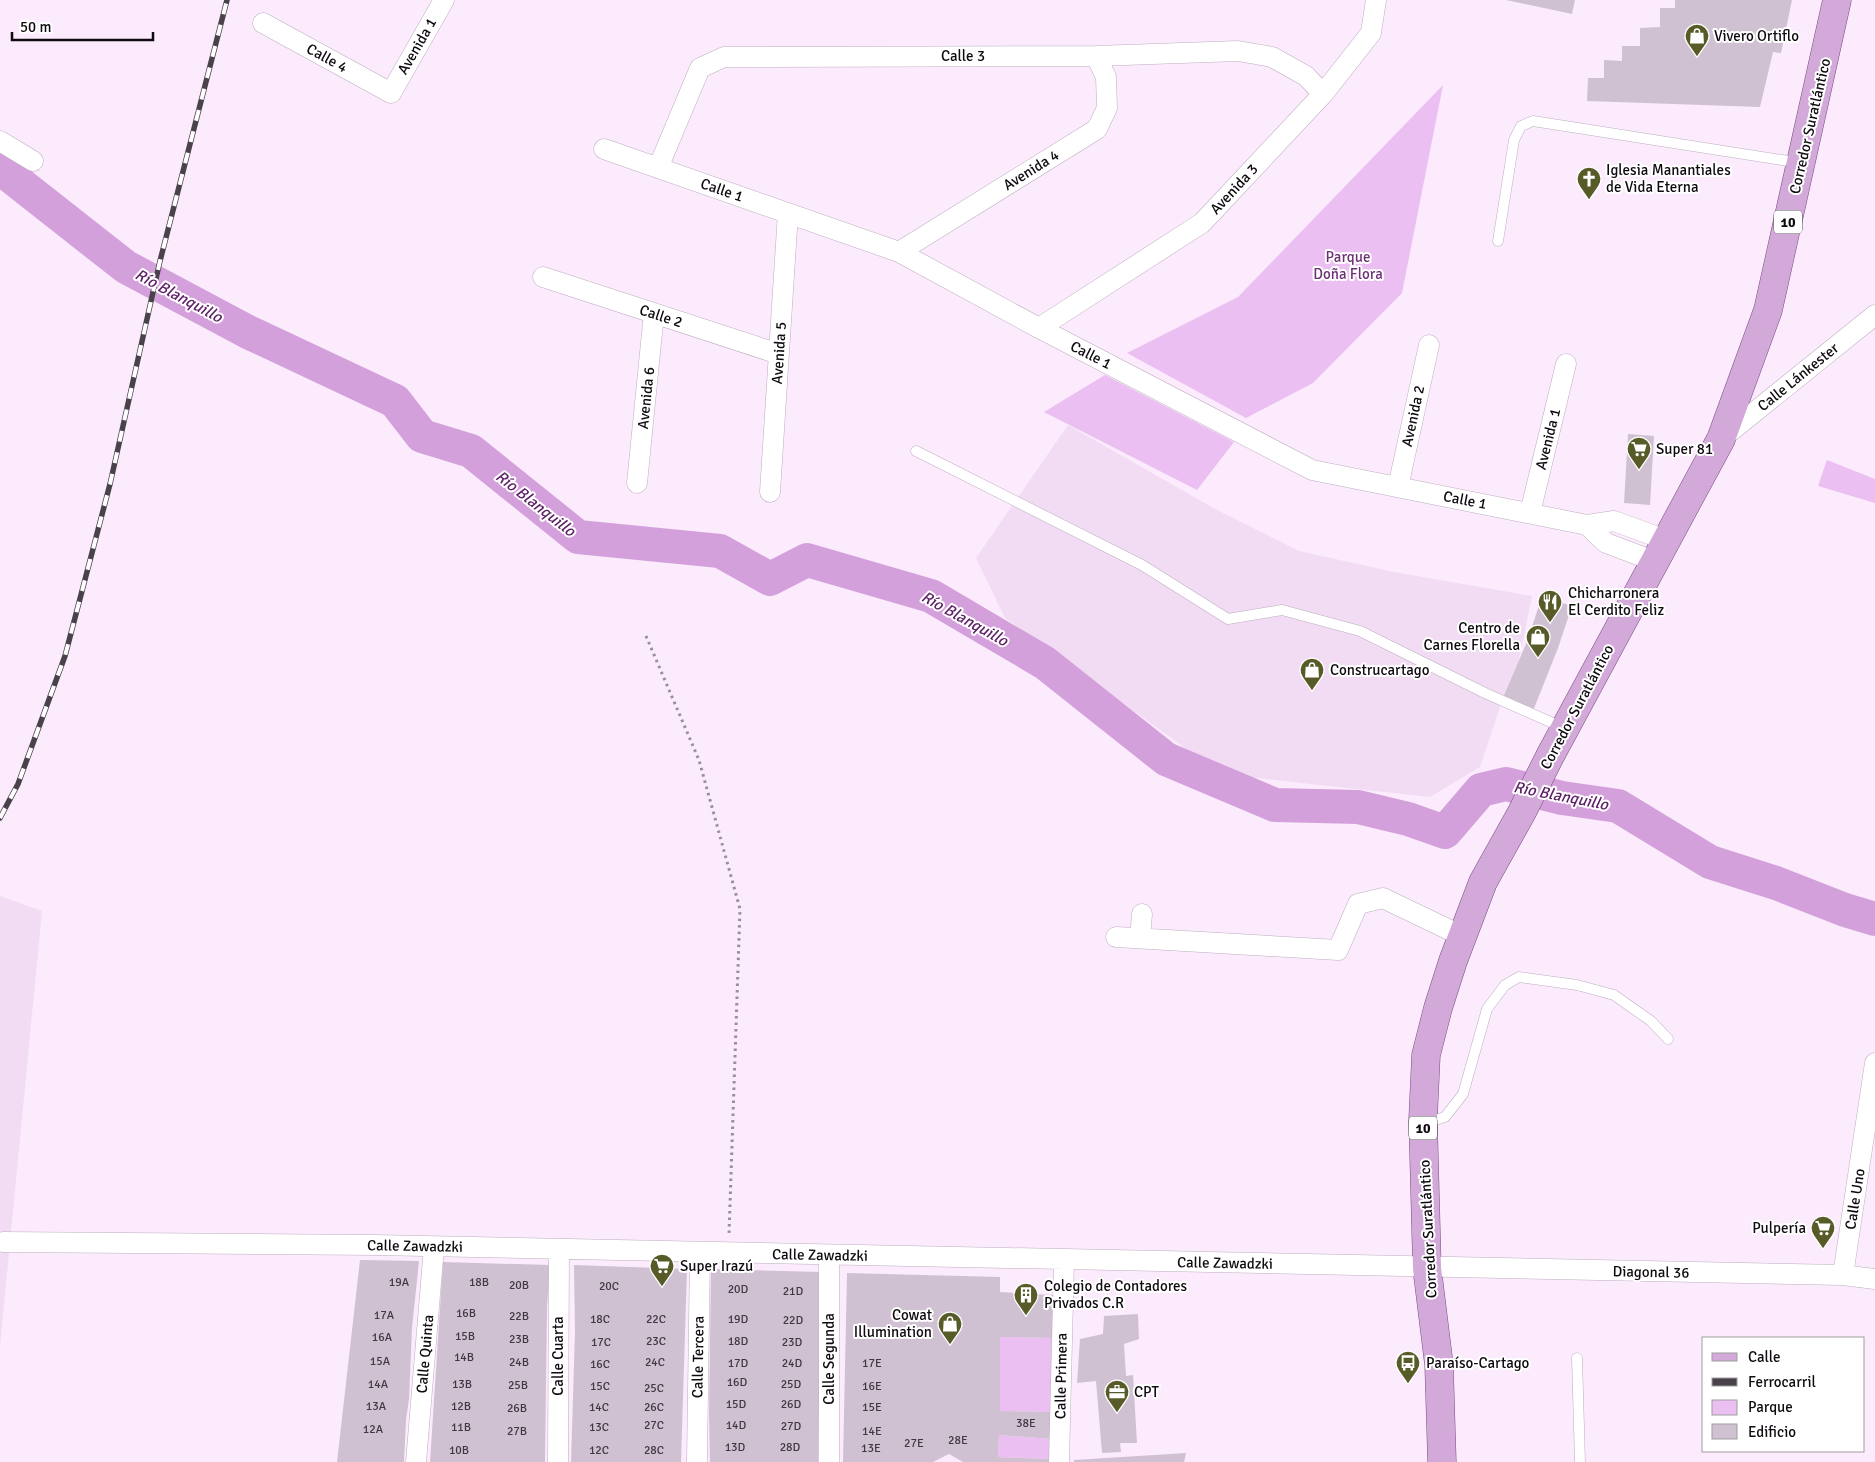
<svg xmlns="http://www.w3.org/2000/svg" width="1875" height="1462" font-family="Signika,sans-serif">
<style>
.built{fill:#f1dcf4}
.green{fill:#ecbff2}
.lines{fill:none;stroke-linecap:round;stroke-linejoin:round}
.river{stroke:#d4a0db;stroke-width:34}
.building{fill:#d0c1d2}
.service-casing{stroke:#bdaebf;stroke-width:11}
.minor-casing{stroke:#bdaebf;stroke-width:21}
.primary-casing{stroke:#7a4c82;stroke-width:29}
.path{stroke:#998e9b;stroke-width:3;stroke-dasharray:2.5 4;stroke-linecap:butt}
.service{stroke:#fff;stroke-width:10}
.minor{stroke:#fff;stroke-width:20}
.primary{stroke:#d2a9d9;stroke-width:28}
.rail-casing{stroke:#4a424b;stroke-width:5.5}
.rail{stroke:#fff;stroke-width:4;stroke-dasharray:11;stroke-linecap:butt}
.labels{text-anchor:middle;stroke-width:4;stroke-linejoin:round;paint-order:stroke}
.number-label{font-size:12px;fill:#3f3840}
.shield{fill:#fff;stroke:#575458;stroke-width:1}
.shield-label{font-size:14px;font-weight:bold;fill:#0f0a10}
.poi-label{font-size:15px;fill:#0f0a10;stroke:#fff;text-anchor:start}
.street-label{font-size:15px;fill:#0f0a10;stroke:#fff}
.park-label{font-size:15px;fill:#6d3076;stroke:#fff}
.water-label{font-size:16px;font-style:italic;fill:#5e2167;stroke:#fff}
</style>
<rect width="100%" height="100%" fill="#fbebfd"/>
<!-- built -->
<path class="built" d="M 1068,425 L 1215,509 L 1299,551 L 1394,572 L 1532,596 L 1517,669 L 1503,698 L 1480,767 L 1430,797 L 1221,774 L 1005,618 L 976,558 Z
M 0,896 L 42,911 L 0,1346 Z"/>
<!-- green -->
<path class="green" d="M 1443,85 L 1402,293 L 1313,383 L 1246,418 L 1127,353 L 1238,297 Z
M 1105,375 L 1234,442 L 1197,490 L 1044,412 Z
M 1827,460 L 1875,479 L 1875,503 L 1818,486 Z
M 1000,1337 L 1053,1338 L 1054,1412 L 1000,1411 Z
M 999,1435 L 1052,1439 L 1053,1459 L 998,1457 Z"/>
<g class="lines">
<!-- river -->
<path class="river" d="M 0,168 L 126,267 L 248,332 L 395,401 L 422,436 L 471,451 L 578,537 L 720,551 L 770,579 L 807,560 L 931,596 L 1045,663 L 1166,759 L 1275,805 L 1358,807 L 1408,819 L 1445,832 L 1481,790 L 1506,784 L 1562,798 L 1618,806 L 1710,862 L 1776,883 L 1845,910 L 1875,919"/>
</g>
<!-- building -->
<path class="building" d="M 1506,0 L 1575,0 L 1572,14 Z
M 1675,0 L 1792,0 L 1781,53 L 1773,52 L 1760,107 L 1587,101 L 1588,78 L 1604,78 L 1604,60 L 1622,61 L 1622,46 L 1640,46 L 1640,28 L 1660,27 L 1660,8 L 1675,8 Z
M 1628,434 L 1654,436 L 1650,505 L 1624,503 Z
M 1542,596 L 1572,606 L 1558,648 L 1533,711 L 1503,698 L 1528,639 Z
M 360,1260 L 419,1261 L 412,1328 L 409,1399 L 406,1420 L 404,1462 L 337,1462 Z
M 443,1262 L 550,1265 L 547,1307 L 545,1462 L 430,1462 Z
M 574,1265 L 687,1269 L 681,1462 L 571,1462 L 575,1331 Z
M 711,1269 L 821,1272 L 818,1462 L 710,1462 L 709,1413 Z
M 847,1273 L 1000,1277 L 1000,1292 L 1053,1295 L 1053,1338 L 1000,1337 L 1000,1411 L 1054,1412 L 1052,1439 L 999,1435 L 998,1457 L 1053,1459 L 1053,1462 L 963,1462 L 949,1454 L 933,1462 L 843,1462 Z
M 1138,1314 L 1139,1339 L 1124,1344 L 1126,1376 L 1133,1375 L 1137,1443 L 1120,1443 L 1121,1452 L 1102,1453 L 1096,1381 L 1077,1383 L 1080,1339 L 1103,1334 L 1104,1316 Z
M 1186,1453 L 1184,1462 L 1074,1462 L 1074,1460 Z"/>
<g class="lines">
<defs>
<path id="service" d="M 1498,241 L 1514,140 L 1521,126 L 1533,121 L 1801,163
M 916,451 L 1142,565 L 1228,619 L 1282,610 L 1360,631 L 1485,693 L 1564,728
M 1425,1123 L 1445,1117 L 1463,1094 L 1487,1009 L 1505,985 L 1519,977 L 1577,985 L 1614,995 L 1651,1021 L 1668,1039
M 1577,1358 L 1580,1462"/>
<path id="minor" d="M 263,23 L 391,93 L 444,0
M 0,141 L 33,161
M 604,149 L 899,252 L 1039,328 L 1312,470 L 1587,525 L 1614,521 L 1666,540
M 658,168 L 700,68 L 724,57 L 1096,56 L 1238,51 L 1272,57 L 1306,76 L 1323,94
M 899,252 L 1097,129 L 1107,108 L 1106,77 L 1096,56
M 543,277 L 779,354
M 1039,328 L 1202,223 L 1323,94 L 1371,33 L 1376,0
M 1721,439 L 1875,315
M 637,483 L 654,313
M 1398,487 L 1429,345
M 770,492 L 788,213
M 1530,513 L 1566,364
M 1587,525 L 1606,543 L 1654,561
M 1116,937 L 1338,950 L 1358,904 L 1383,898 L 1462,936
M 1140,938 L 1142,914
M 3,1242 L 375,1245 L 1843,1275 L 1875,1279
M 829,1255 L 829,1462
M 1843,1275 L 1875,1063
M 416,1462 L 434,1247
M 558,1462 L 559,1249
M 697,1462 L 700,1252
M 1059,1462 L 1064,1260"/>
<path id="primary" d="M 1442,1462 L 1439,1365 L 1427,1268 L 1423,1119 L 1426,1055 L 1438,1008 L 1453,961 L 1483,882 L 1522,812 L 1550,756 L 1721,439 L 1768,310 L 1837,0"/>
</defs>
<!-- service casing -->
<use href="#service" class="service-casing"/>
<!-- minor casing -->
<use href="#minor" class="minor-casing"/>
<!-- primary casing -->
<use href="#primary" class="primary-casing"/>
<!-- path -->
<path class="path" d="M 646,636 L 699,760 L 740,909 L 729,1234"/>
<!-- service -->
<use href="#service" class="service"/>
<!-- minor -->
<use href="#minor" class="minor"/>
<!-- primary -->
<use href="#primary" class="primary"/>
<defs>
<path id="rail" d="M 0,818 L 18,784 L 65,656 L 110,484 L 160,261 L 227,0"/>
</defs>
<!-- rail casing -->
<use href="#rail" class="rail-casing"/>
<!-- rail -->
<use href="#rail" class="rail"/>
</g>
<!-- icons -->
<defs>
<symbol id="shop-pin" viewBox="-11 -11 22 30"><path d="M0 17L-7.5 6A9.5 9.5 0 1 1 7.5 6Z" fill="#575b28" stroke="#fff"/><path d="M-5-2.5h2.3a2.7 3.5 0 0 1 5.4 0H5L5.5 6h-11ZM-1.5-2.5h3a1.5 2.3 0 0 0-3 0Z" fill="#fff"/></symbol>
<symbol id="church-pin" viewBox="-11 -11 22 30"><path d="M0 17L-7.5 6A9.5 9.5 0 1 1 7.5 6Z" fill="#575b28" stroke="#fff"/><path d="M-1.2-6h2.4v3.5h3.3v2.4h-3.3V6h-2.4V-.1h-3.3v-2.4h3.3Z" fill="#fff"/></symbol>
<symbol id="supermarket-pin" viewBox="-11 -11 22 30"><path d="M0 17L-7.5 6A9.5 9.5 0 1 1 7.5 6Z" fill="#575b28" stroke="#fff"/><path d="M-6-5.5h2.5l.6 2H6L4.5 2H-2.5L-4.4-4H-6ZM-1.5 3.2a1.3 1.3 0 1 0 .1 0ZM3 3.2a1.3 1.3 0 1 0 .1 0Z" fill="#fff"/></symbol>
<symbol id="restaurant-pin" viewBox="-11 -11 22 30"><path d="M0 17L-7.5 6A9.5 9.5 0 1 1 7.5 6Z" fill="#575b28" stroke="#fff"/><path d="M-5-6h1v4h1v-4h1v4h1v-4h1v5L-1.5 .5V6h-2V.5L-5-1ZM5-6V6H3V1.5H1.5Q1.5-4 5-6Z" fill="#fff"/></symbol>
<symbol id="building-pin" viewBox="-11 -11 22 30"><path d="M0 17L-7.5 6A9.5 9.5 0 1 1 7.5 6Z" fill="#575b28" stroke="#fff"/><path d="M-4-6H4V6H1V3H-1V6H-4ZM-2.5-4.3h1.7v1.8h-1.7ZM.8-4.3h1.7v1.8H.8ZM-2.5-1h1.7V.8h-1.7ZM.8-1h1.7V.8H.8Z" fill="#fff"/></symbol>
<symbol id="bus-pin" viewBox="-11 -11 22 30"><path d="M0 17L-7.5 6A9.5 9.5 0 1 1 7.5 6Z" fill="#575b28" stroke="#fff"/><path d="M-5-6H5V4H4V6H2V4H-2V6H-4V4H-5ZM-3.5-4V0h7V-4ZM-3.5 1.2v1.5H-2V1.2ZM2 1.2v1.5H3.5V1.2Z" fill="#fff"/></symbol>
<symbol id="office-pin" viewBox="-11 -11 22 30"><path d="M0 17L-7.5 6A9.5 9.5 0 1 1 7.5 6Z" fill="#575b28" stroke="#fff"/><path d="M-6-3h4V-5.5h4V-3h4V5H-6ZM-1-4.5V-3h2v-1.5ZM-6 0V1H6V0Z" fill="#fff"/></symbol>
</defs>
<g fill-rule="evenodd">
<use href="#shop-pin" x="1683" y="22" width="28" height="38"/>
<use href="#church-pin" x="1575" y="165" width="28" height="38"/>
<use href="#supermarket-pin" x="1625" y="435" width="28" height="38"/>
<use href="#restaurant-pin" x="1536" y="588" width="28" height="38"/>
<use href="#shop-pin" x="1524" y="623" width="28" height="38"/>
<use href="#shop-pin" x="1298" y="656" width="28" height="38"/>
<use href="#supermarket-pin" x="1809" y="1214" width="28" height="38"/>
<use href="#supermarket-pin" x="648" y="1252" width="28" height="38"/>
<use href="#building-pin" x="1012" y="1281" width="28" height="38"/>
<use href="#shop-pin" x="936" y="1310" width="28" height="38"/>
<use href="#bus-pin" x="1394" y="1349" width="28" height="38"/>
<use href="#office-pin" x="1103" y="1378" width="28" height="38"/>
</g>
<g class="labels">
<!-- number labels -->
<g class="number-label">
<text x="399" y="1286">19A</text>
<text x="479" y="1286">18B</text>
<text x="519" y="1289">20B</text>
<text x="609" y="1290">20C</text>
<text x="738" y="1293">20D</text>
<text x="793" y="1295">21D</text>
<text x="466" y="1317">16B</text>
<text x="384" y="1319">17A</text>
<text x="519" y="1320">22B</text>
<text x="600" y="1323">18C</text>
<text x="656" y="1323">22C</text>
<text x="738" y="1323">19D</text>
<text x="793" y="1324">22D</text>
<text x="465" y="1340">15B</text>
<text x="382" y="1341">16A</text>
<text x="519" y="1343">23B</text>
<text x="656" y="1345">23C</text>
<text x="738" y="1345">18D</text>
<text x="601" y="1346">17C</text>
<text x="792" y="1346">23D</text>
<text x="464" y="1361">14B</text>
<text x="380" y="1365">15A</text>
<text x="519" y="1366">24B</text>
<text x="655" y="1366">24C</text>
<text x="738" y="1367">17D</text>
<text x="792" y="1367">24D</text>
<text x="872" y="1367">17E</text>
<text x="600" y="1368">16C</text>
<text x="737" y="1386">16D</text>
<text x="378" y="1388">14A</text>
<text x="462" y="1388">13B</text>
<text x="791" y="1388">25D</text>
<text x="518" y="1389">25B</text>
<text x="600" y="1390">15C</text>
<text x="872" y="1390">16E</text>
<text x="654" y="1392">25C</text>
<text x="736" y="1408">15D</text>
<text x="791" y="1408">26D</text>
<text x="376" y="1410">13A</text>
<text x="461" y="1410">12B</text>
<text x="599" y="1411">14C</text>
<text x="654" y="1411">26C</text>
<text x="872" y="1411">15E</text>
<text x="517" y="1412">26B</text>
<text x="1026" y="1427">38E</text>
<text x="654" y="1429">27C</text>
<text x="736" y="1429">14D</text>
<text x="791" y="1430">27D</text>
<text x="461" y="1431">11B</text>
<text x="599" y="1431">13C</text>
<text x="373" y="1433">12A</text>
<text x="517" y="1435">27B</text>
<text x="872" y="1435">14E</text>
<text x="958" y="1444">28E</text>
<text x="914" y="1447">27E</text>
<text x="735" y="1451">13D</text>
<text x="790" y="1451">28D</text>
<text x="871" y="1452">13E</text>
<text x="459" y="1454">10B</text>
<text x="599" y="1454">12C</text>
<text x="654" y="1454">28C</text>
</g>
<!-- shield labels -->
<g class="shield">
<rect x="1774" y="210.5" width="28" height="23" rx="4"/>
<rect x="1409" y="1116.5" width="28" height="23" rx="4"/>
</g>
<g class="shield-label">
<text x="1788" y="227">10</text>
<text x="1423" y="1133">10</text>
</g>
<!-- poi labels -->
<g class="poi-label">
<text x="1714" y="41">Vivero Ortiflo</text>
<text x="1606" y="175">Iglesia Manantiales<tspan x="1606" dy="17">de Vida Eterna</tspan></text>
<text x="1656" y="454">Super 81</text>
<text x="1568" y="598">Chicharronera<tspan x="1568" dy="17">El Cerdito Feliz</tspan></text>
<text x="1520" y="633" text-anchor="end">Centro de<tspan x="1520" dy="17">Carnes Florella</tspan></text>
<text x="1330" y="675">Construcartago</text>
<text x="1806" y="1233" text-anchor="end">Pulpería</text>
<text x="680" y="1271">Super Irazú</text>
<text x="1044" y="1291">Colegio de Contadores<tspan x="1044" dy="17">Privados C.R</tspan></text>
<text x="932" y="1320" text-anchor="end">Cowat<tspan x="932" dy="17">Illumination</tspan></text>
<text x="1426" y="1368">Paraíso-Cartago</text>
<text x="1134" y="1397">CPT</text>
</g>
<!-- street labels -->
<g class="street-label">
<text transform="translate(417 46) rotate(-60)" y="5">Avenida 1</text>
<text x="963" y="61">Calle 3</text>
<text transform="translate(327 58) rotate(29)" y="5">Calle 4</text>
<text transform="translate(1810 126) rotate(-77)" y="5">Corredor Suratlántico</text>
<text transform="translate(1031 170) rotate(-32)" y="5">Avenida 4</text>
<text transform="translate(1234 189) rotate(-47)" y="5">Avenida 3</text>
<text transform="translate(722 190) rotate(19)" y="5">Calle 1</text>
<text transform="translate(661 316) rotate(18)" y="5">Calle 2</text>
<text transform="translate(779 353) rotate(-86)" y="5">Avenida 5</text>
<text transform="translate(1091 355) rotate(27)" y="5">Calle 1</text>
<text transform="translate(1798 377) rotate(-39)" y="5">Calle Lánkester</text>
<text transform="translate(646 398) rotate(-84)" y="5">Avenida 6</text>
<text transform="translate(1413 416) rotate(-78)" y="5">Avenida 2</text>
<text transform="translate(1548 439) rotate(-76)" y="5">Avenida 1</text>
<text transform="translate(1465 500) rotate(11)" y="5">Calle 1</text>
<text transform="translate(1577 707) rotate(-62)" y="5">Corredor Suratlántico</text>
<text transform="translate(1855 1199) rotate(-81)" y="5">Calle Uno</text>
<text transform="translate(1428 1229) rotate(-93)" y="5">Corredor Suratlántico</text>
<text transform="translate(415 1246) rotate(1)" y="5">Calle Zawadzki</text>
<text transform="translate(820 1255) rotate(1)" y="5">Calle Zawadzki</text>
<text transform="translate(1225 1263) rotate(1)" y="5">Calle Zawadzki</text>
<text transform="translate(1651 1272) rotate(1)" y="5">Diagonal 36</text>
<text transform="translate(425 1354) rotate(-85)" y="5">Calle Quinta</text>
<text transform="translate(558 1356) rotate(-90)" y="5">Calle Cuarta</text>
<text transform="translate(698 1357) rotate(-89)" y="5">Calle Tercera</text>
<text transform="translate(829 1359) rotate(-90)" y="5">Calle Segunda</text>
<text transform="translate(1061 1376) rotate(-89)" y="5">Calle Primera</text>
</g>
<!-- park labels -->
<g class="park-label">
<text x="1348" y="262">Parque<tspan x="1348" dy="17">Doña Flora</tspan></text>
</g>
<!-- water labels -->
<g class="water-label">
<text transform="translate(179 295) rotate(28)" y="6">Río Blanquillo</text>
<text transform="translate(536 503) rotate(38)" y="6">Río Blanquillo</text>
<text transform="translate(965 618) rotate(29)" y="6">Río Blanquillo</text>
<text transform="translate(1561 795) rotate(11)" y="6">Río Blanquillo</text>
</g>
</g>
<!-- legend -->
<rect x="1702" y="1337" width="162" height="115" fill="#ffffff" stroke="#9f9d9f"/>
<rect x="1712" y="1353" width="25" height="8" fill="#d2a9d9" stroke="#9f9d9f"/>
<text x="1748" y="1362" font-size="15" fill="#0f0a10">Calle</text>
<rect x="1712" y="1378" width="25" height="8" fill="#4a424b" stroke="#9f9d9f"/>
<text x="1748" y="1387" font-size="15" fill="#0f0a10">Ferrocarril</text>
<rect x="1712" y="1400" width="25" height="15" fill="#ecbff2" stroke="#9f9d9f"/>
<text x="1748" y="1412" font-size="15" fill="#0f0a10">Parque</text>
<rect x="1712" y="1424" width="25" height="15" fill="#d0c1d2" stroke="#9f9d9f"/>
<text x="1748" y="1437" font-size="15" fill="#0f0a10">Edificio</text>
<!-- scale -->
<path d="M12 32v8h141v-8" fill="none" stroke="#0f0a10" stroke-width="2.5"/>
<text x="20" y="32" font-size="15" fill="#0f0a10" stroke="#ffffff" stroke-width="4" paint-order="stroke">50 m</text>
</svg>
